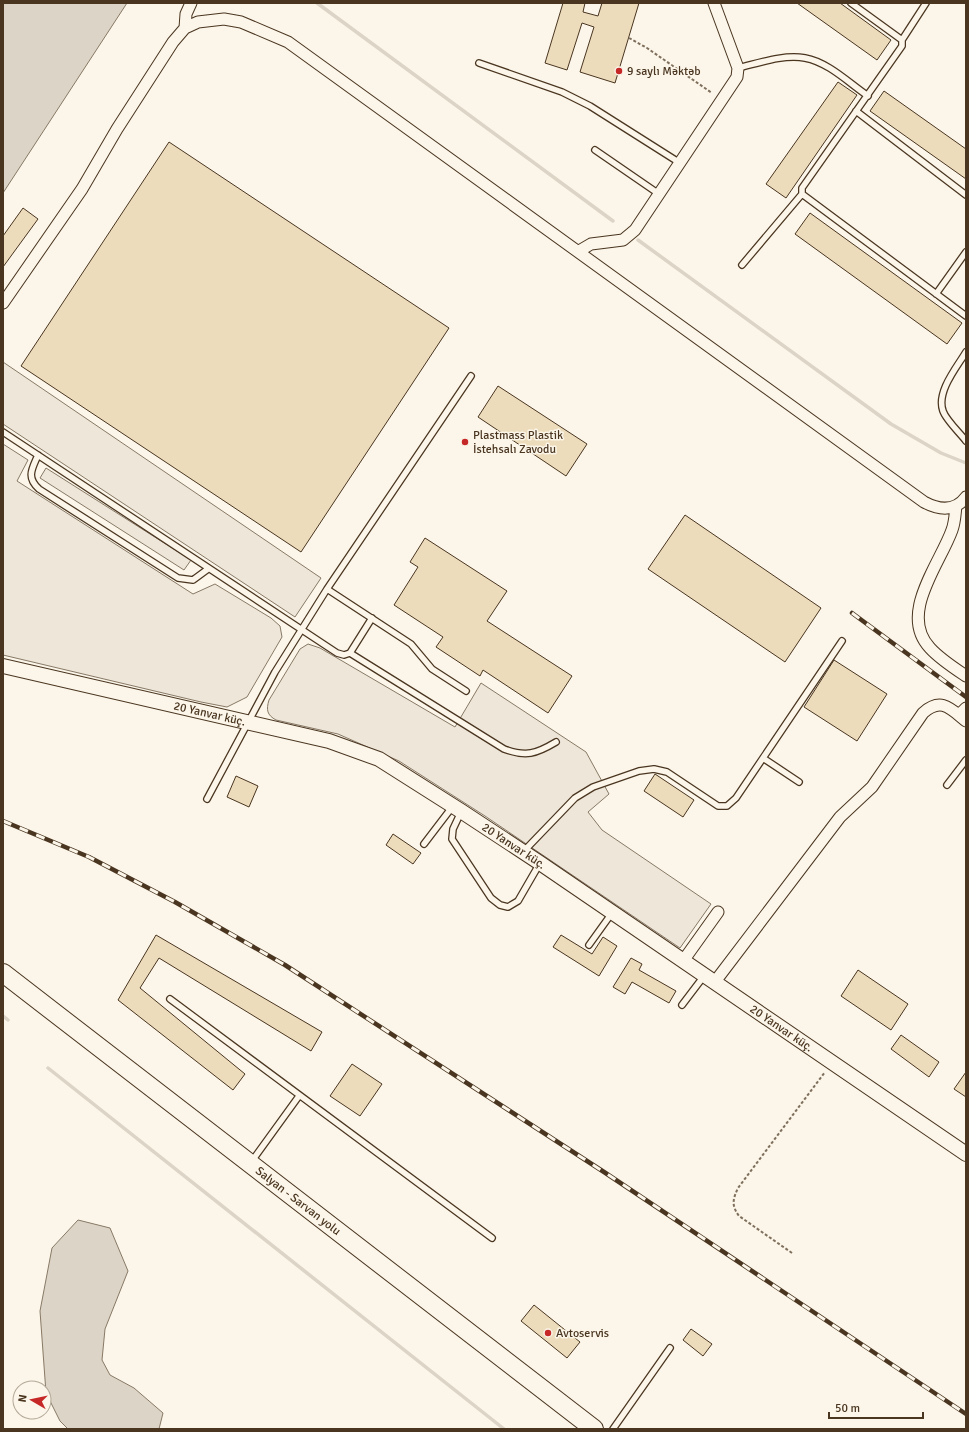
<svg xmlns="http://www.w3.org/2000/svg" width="969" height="1432" font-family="Signika,sans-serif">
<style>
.green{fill:#ede6d9;stroke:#887966}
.water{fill:#dcd4c6;stroke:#887966}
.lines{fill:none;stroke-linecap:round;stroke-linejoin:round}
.stream{stroke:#dcd4c6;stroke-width:3.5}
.building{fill:#ecdcbc;stroke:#4a3520}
.service-casing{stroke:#4a3520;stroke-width:8}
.minor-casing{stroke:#4a3520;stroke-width:13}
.tertiary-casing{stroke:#4a3520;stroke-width:16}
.primary-casing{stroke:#4a3520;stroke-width:20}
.path{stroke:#7f6f5c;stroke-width:2;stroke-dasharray:3 2;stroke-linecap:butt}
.service{stroke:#fbf6e9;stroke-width:5.5}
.minor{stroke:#fbf6e9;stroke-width:11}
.tertiary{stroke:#fbf6e9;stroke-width:14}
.primary{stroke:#fbf6e9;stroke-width:18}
.rail-casing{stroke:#4a3520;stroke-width:4.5}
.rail{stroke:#fbf6e9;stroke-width:3;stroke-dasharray:9;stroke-linecap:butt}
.poi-dot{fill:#c62828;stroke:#fbf6e9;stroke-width:1.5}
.labels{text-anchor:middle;stroke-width:3;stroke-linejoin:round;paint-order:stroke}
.poi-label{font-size:12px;fill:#4a3520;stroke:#fbf6e9;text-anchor:start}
.street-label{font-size:12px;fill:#4a3520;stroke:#fbf6e9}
</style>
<rect width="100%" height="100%" fill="#fbf6e9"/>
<!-- green -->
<path class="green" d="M 3,362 L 321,578 L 295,617 L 3,424 Z
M 3,444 L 28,460 L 17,481 L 193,594 L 215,584 L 271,618 L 280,626 L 282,637 L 247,697 L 227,707 L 201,702 L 3,655 Z
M 46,468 L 191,560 L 184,570 L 40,478 Z
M 308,644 L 320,648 L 455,727 L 481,683 L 586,752 L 609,794 L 588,812 L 602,830 L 711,904 L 680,948 L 485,816 L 399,761 L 338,734 L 276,720 C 267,715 266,710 269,700 L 300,649 Z"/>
<!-- water -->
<path class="water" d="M 3,3 L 127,3 L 3,193 Z
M 78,1220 L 110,1228 L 128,1271 L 105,1329 L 102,1360 L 110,1375 L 134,1388 L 163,1413 L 159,1429 L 68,1429 L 60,1421 L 46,1393 L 40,1311 L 52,1248 Z"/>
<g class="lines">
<!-- stream -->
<path class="stream" d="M 317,3 L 613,221
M 638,240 L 891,424 L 941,453 L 966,463
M 3,1016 L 8,1020
M 48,1068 L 504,1429"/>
</g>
<!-- building -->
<path class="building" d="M 563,3 L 585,3 L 583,12 L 598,16 L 602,3 L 639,3 L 615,83 L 580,72 L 594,27 L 582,23 L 567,70 L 545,63 Z
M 797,3 L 840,3 L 891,40 L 877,60 Z
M 838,82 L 857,95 L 786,198 L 766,184 Z
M 884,91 L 966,149 L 966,179 L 870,111 Z
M 169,142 L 449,328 L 301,552 L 21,366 Z
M 23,208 L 38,219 L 3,267 L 3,236 Z
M 810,213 L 962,323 L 947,344 L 795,234 Z
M 498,386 L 587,444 L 566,476 L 478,417 Z
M 685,515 L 821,608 L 785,662 L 648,569 Z
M 425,538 L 507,591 L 487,621 L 572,676 L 548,713 L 483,670 L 480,676 L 436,647 L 443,637 L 394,605 L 418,567 L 410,562 Z
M 834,660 L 887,694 L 857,741 L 804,707 Z
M 655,774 L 694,800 L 683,817 L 644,791 Z
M 236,776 L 258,786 L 249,807 L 227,797 Z
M 393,834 L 421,853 L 413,864 L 386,845 Z
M 156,935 L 322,1032 L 311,1051 L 159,958 L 140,988 L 245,1074 L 233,1090 L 118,1000 Z
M 561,935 L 592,954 L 603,937 L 617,946 L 599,976 L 553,947 Z
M 631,958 L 642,964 L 639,970 L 676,991 L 669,1003 L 632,982 L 625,994 L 613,987 Z
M 858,970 L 908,1004 L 891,1030 L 841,996 Z
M 901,1035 L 939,1062 L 929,1077 L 891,1049 Z
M 352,1064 L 382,1084 L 360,1116 L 330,1096 Z
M 966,1072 L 966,1097 L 954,1089 Z
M 534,1305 L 580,1342 L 567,1358 L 521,1321 Z
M 691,1329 L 712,1344 L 703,1356 L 683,1340 Z"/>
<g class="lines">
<defs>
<path id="service" d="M 851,3 L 902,40 L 902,46 L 802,188 L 802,194 L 966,316
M 902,40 L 926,3
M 479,63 L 562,92 L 590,106 L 680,163
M 738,68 C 759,63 784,54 805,58 C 828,62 849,83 868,96
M 856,111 L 966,195
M 595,150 L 659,194
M 742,265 L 802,194
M 936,294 L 966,252
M 966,352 C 957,367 936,392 943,411 C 946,420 960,433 966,441
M 3,432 L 337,653 L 344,655 L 350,653 L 372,618
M 38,455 C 32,469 26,477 39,489 L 178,578 L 193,580 L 208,569
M 327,589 L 471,376
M 350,653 L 504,749 C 526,757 536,754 556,742
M 763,758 L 799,782
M 947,785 L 966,760
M 207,799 L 275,672 L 327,589 L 411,644 L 432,669 L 466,691
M 461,812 L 453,829 L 452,839 L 491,898 L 500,905 L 508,907 L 518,901 L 540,863
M 424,844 L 453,806
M 523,852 L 575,798 L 593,787 L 639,771 L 654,769 L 667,772 L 718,806 L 727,806 L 736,798 L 842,641
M 589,945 L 612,913
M 170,999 L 492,1238
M 682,1005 L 704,976
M 252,1161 L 299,1096
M 613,1429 L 670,1348"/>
<path id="minor" d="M 185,28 L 186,14 L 191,3
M 579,251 L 591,244 L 623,240 L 635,230 L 737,77 L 738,68 L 714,3
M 3,303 L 82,189 L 117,129 L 173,42 L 185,28 L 198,22 L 224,19 L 241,22 L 288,42 L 924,502 C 939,510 955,512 966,497
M 956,506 C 955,514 955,522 952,530 C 940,564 898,614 930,648 C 940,659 954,668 966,676
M 959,715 L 966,708
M 683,961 L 718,912
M 714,983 L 840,817 L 872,787 L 923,713 C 941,697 950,708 966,721"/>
<g id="tertiary">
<path id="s1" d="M 3,666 L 329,741 L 379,759 L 461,811 L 540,863 L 966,1154"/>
</g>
<g id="primary">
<path id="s2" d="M 3,973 L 594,1429"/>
</g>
</defs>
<!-- service casing -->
<use href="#service" class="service-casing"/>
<!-- minor casing -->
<use href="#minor" class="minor-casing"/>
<!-- tertiary casing -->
<use href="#tertiary" class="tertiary-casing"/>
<!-- primary casing -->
<use href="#primary" class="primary-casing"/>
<!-- path -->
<path class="path" d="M 629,38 L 647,48 L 712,93
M 792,1253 L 739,1216 C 731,1205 733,1199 738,1188 L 825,1072"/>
<!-- service -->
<use href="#service" class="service"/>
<!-- minor -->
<use href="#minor" class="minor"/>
<!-- tertiary -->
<use href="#tertiary" class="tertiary"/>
<!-- primary -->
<use href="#primary" class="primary"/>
<defs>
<path id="rail" d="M 852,613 L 966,697
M 3,821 L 89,857 L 175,902 L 285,965 L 604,1172 L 966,1414"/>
</defs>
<!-- rail casing -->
<use href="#rail" class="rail-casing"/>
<!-- rail -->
<use href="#rail" class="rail"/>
</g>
<!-- markers -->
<g class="poi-dot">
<circle cx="619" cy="71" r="4"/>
<circle cx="465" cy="442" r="4"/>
<circle cx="548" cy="1333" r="4"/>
</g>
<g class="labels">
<!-- poi labels -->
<g class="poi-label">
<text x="627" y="75">9 saylı Məktəb</text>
<text x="473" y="439">Plastmass Plastik<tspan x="473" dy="14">İstehsalı Zavodu</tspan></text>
<text x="556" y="1337">Avtoservis</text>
</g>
<!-- street labels -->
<g class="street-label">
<text dy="4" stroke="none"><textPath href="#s1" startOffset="212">20 Yanvar küç.</textPath></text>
<text dy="4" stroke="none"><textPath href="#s1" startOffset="548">20 Yanvar küç.</textPath></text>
<text dy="4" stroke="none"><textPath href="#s1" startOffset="872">20 Yanvar küç.</textPath></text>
<text dy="4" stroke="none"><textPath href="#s2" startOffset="373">Salyan - Sarvan yolu</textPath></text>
</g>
</g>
<!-- border -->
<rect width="969" height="1432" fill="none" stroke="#4a3520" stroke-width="8"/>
<!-- north arrow -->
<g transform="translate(32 1400) rotate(279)"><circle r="19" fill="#fbf6e9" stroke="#b4a999"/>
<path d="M0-3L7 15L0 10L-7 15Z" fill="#c62828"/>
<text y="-6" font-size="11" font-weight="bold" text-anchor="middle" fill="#4a3520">N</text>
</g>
<!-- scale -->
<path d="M829 1412v6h94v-6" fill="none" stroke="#4a3520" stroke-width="2"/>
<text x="835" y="1412" font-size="12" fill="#4a3520" stroke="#fbf6e9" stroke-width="3" paint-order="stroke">50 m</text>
</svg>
